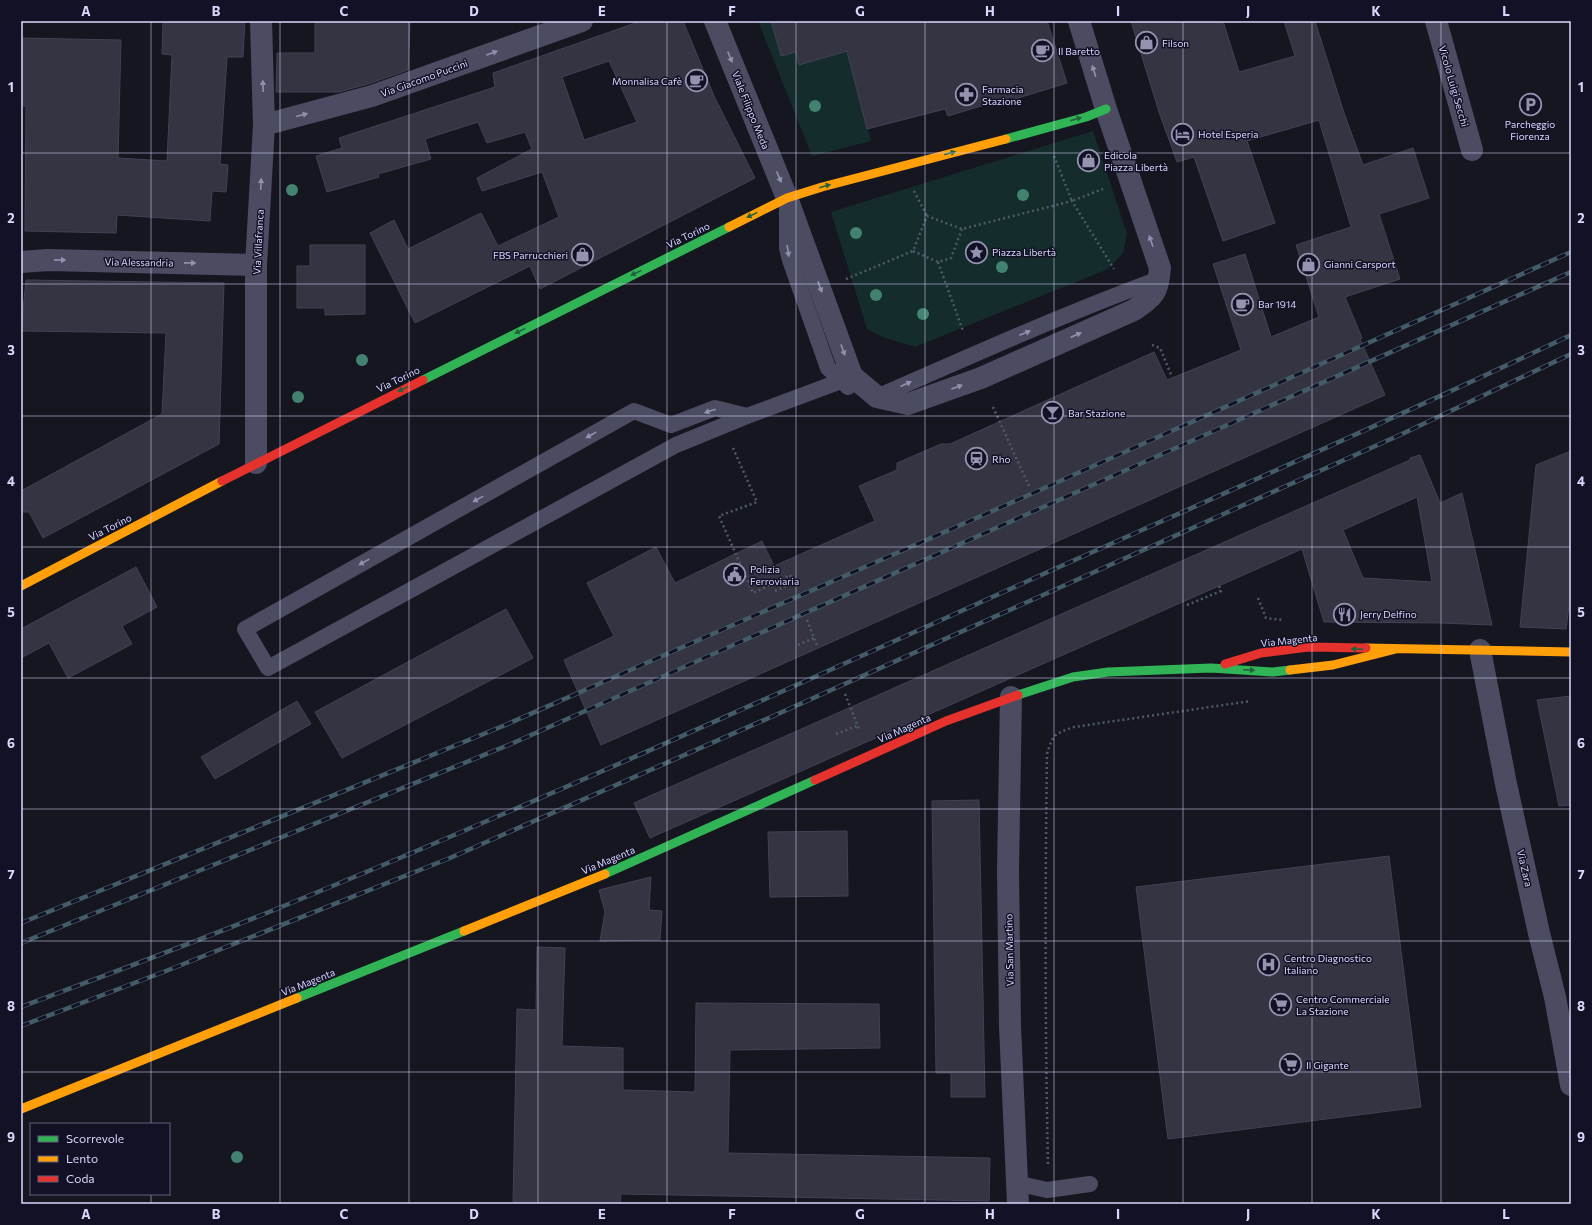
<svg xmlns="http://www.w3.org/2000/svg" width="1592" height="1225" font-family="Commissioner,sans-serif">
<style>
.green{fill:#142c2b}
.building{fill:#343443;stroke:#434154;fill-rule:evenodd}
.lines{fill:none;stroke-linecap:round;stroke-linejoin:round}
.path{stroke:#4c5c66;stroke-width:2.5;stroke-dasharray:2 3;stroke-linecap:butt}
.lane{stroke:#4b4c62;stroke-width:16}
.street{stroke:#4b4c62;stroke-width:22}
.fast{stroke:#30b455;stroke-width:9}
.slow{stroke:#ff9f0a;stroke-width:9}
.jam{stroke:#e5322d;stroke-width:9}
.rail-casing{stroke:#445c68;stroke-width:4.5}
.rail{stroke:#121126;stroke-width:3;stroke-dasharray:9;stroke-linecap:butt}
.tree{fill:#438270}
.oneway{fill:#9292b0}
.oneway2{fill:#21623e}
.grid{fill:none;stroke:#d8d8fd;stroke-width:1;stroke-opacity:0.55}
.labels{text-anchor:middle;stroke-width:3;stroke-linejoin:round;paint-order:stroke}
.poi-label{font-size:10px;fill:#d8d8fd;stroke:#121126;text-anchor:start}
.street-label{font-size:10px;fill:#d8d8fd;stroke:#121126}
.neatline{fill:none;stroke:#d8d8fd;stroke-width:1.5}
.grid-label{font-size:13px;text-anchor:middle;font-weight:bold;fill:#d8d8fd}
</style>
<rect width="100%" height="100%" fill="#161621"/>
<!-- green -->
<path class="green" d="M 758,21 L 861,21 L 855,80 L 871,141 L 812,156 Z
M 1093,131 L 1127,234 L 1123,253 L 1108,269 L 915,347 L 883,337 L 867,329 L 831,212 Z"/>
<!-- building -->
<path class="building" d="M 163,21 L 245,21 L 243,57 L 227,57 L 220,164 L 228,165 L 226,192 L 212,191 L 210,221 L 117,215 L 116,233 L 25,231 L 26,106 L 21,106 L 21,38 L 121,40 L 118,158 L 167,161 L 172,55 L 162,54 Z
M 315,21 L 410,21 L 408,70 L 368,84 L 339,92 L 276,92 L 277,53 L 315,53 Z
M 641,21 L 683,21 L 714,96 L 755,178 L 540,289 L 530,266 L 415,323 L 370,233 L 394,220 L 408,249 L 481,213 L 498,246 L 559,217 L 542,172 L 482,191 L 477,178 L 532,149 L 525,132 L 487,143 L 478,122 L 425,139 L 431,159 L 378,174 L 379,177 L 327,192 L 316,156 L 342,148 L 339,138 L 495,87 L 493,73 ZM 609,61 L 637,122 L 584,140 L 562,77 Z
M 771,21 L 1047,21 L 1067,83 L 1012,100 L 1011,97 L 948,116 L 945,109 L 867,129 L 847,51 L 799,65 L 796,52 L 781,56 Z
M 1131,21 L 1223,21 L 1239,72 L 1295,56 L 1284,21 L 1315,21 L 1344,113 L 1363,165 L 1413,148 L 1429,198 L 1379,214 L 1400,279 L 1345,297 L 1362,338 L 1360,339 L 1385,395 L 601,745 L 564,660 L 614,636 L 587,583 L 656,547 L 675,583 L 762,541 L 774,566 L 875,521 L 859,486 L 897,470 L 897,463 L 941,444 L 950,444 L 1154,352 L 1167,380 L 1241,350 L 1213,264 L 1245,254 L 1271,337 L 1319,317 L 1296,245 L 1351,227 L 1319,120 L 1247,141 L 1275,223 L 1223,241 L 1194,157 L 1177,162 L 1159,112 Z
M 310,245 L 365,245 L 365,314 L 325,315 L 325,308 L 297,308 L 297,266 L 310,266 Z
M 26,280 L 224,283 L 219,444 L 43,538 L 29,512 L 21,512 L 21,491 L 162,414 L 166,333 L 21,331 Z
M 1571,451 L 1571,590 L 1566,629 L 1520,627 L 1536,465 Z
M 1420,455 L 1440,503 L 1462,493 L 1492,625 L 1441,623 L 1324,622 L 1302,549 L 650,838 L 634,803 L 1410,460 L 1410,458 ZM 1417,497 L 1432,582 L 1363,578 L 1343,530 Z
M 136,567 L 157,607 L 122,626 L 132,644 L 68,678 L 49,643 L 21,658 L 21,629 Z
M 506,609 L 533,658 L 342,758 L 315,712 Z
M 1571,696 L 1571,805 L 1559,806 L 1537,700 Z
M 297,701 L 311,724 L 215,779 L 201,757 Z
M 979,800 L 985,1097 L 951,1097 L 951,1073 L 936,1073 L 932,801 Z
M 847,831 L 848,896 L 770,897 L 768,832 Z
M 1389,856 L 1421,1107 L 1168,1139 L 1136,887 Z
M 651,877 L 649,910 L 662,911 L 660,940 L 600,941 L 605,912 L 599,890 Z
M 537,947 L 565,948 L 562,1046 L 623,1048 L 623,1090 L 695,1092 L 696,1003 L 879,1004 L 880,1048 L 730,1050 L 728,1153 L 990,1158 L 989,1201 L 621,1194 L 620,1204 L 513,1202 L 517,1009 L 536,1010 Z"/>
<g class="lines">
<!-- path -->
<path class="path" d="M 1054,156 L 1072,201 L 1103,189
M 914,191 L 927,216
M 913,251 L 938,262 L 951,258 L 962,229
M 938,262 L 963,331
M 846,279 L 913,251 L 927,216 L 962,229 L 1072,201 L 1114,269
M 1152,345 L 1160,348 L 1172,377
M 993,407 L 1029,486
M 733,448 L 757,502 L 719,516 L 753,593 L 790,575 L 798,588
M 775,591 L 795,582
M 1258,598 L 1266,618 L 1283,620
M 1187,605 L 1221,591 L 1219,586
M 807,620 L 818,648
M 798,645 L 814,638
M 845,694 L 859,729
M 836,734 L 857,726
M 1048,1164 C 1045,1027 1045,891 1047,754 C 1053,734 1054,734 1074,727 L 1251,701"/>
<!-- lane -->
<path class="lane" d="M 787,210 L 787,248 L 790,260 L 828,368 L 848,387
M 873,396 L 877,397 C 970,356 1064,314 1159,279
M 747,416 L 715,408 L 671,425 L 634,411 L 245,629 L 268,668 L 676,445 L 747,416 L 841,381
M 1016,1183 L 1047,1190 L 1090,1184"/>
<!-- street -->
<path class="street" d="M 715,21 L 787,198 L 852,376 L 877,397 L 908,404 L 981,378 L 1134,310 C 1154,296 1158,293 1160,268 L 1106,109 L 1079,21
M 1436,21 L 1472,150
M 264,125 L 372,96 L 582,21
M 21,262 L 48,260 L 256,265
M 256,463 L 256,265 L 264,125 L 261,21
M 1480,650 L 1506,784 L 1539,933 L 1555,997 L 1571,1085
M 1011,697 L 1008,870 L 1010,1026 L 1018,1204"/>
<!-- fast -->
<path class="fast" d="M 1006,139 L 1086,117 L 1106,109
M 423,380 L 729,227
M 1018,695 L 1073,677 L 1108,672 L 1211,668 L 1273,672 L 1290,670
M 605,874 L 815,780
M 297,998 L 464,931"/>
<!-- slow -->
<path class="slow" d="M 729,227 L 787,198 L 822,187 L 1006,139
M 21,586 L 222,481
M 1366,648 L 1571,652
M 1290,670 L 1333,665 L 1396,649
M 464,931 L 605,874
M 21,1109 L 297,998"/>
<!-- jam -->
<path class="jam" d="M 222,481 L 423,380
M 1225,664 L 1261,653 L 1308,647 L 1366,648
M 815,780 L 946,721 L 1018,695"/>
<defs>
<path id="rail" d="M 21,923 L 503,726 L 1022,498 L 1571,252
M 21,943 L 511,744 L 1571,272
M 21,1007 C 111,973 202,940 291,903 C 529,806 764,700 999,594 C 1190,508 1382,425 1571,335
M 21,1026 L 166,971 L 450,858 L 771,717 L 1402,434 L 1571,354"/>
</defs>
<!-- rail casing -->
<use href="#rail" class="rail-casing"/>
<!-- rail -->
<use href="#rail" class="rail"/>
</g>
<!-- trees -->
<g class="tree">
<circle cx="815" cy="106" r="6"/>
<circle cx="292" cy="190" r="6"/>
<circle cx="1023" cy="195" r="6"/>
<circle cx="856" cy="233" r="6"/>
<circle cx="1002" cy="267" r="6"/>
<circle cx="876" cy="295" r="6"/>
<circle cx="923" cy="314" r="6"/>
<circle cx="362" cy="360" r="6"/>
<circle cx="298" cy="397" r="6"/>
<circle cx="237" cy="1157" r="6"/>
</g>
<!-- one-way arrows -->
<defs><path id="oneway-solid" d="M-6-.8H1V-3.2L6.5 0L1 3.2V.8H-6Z"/></defs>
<g class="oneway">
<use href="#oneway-solid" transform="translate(492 53) rotate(-20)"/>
<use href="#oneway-solid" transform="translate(730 57) rotate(68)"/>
<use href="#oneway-solid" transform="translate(1094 71) rotate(-107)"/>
<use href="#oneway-solid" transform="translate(263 86) rotate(-92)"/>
<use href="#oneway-solid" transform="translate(302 115) rotate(-15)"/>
<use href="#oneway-solid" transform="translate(779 177) rotate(67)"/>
<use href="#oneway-solid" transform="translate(261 184) rotate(-87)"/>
<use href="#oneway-solid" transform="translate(1151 241) rotate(-109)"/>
<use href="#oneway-solid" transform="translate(788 251) rotate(81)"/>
<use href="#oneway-solid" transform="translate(60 260) rotate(1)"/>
<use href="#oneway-solid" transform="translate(190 263) rotate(1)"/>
<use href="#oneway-solid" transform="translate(820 287) rotate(70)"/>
<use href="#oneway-solid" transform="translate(1025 333) rotate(-23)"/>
<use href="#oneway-solid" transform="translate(1076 335) rotate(-24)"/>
<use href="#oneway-solid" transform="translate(843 350) rotate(70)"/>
<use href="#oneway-solid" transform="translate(906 384) rotate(-24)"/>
<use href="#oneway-solid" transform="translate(957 387) rotate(-20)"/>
<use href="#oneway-solid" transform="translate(710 411) rotate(162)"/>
<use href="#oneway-solid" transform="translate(591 435) rotate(151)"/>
<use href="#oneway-solid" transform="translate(478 499) rotate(151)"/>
<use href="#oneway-solid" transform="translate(364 562) rotate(151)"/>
</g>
<g class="oneway2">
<use href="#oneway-solid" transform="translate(1076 119) rotate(-16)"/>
<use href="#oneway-solid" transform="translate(950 153) rotate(-15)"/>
<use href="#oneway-solid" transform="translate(825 186) rotate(-16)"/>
<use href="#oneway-solid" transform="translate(752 215) rotate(154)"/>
<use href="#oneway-solid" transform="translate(636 273) rotate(154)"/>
<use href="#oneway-solid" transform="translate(520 331) rotate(154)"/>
<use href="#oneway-solid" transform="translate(403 389) rotate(154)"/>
<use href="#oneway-solid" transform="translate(1357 649) rotate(-179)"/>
<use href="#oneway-solid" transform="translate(1249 670) rotate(3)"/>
</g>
<!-- grid -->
<path class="grid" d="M 151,21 L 151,1124M 280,21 L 280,1204M 409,21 L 409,1204M 538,21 L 538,1204M 667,21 L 667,1204M 796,21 L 796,1204M 925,21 L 925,1204M 1054,21 L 1054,1204M 1183,21 L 1183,1204M 1312,21 L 1312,1204M 1441,21 L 1441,1204M 21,153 L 1571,153M 21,284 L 1571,284M 21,416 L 1571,416M 21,547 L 1571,547M 21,678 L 1571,678M 21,809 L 1571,809M 21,941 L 1571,941M 21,1072 L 1571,1072M 151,1194 L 151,1204"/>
<!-- icons -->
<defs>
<symbol id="shop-ring" viewBox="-11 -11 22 22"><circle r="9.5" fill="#121126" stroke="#9494b0" stroke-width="1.5"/><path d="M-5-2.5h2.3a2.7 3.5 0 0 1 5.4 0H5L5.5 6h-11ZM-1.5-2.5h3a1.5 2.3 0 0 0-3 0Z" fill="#9494b0"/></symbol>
<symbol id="cafe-ring" viewBox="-11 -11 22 22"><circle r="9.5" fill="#121126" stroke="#9494b0" stroke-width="1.5"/><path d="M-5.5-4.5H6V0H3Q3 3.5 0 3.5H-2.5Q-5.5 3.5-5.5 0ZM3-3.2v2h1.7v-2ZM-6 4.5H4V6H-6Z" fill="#9494b0"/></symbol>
<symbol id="pharmacy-ring" viewBox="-11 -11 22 22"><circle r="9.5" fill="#121126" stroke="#9494b0" stroke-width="1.5"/><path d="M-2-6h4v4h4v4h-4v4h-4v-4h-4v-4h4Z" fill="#9494b0"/></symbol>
<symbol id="parking-ring" viewBox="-11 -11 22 22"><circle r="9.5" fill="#121126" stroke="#9494b0" stroke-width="1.5"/><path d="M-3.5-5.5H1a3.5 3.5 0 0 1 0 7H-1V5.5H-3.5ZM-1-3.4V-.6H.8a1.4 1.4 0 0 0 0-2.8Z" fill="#9494b0"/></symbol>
<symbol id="hotel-ring" viewBox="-11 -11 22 22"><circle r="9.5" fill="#121126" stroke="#9494b0" stroke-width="1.5"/><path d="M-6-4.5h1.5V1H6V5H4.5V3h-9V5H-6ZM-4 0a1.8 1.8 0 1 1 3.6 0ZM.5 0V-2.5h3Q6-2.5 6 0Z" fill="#9494b0"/></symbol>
<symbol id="sight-ring" viewBox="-11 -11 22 22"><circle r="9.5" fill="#121126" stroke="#9494b0" stroke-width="1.5"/><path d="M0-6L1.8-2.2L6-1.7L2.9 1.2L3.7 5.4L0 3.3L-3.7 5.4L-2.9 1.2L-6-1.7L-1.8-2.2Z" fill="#9494b0"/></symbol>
<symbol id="bar-ring" viewBox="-11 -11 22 22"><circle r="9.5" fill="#121126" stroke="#9494b0" stroke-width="1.5"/><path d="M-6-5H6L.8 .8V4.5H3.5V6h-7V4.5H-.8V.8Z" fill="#9494b0"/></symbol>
<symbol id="station-ring" viewBox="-11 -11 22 22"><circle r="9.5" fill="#121126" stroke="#9494b0" stroke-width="1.5"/><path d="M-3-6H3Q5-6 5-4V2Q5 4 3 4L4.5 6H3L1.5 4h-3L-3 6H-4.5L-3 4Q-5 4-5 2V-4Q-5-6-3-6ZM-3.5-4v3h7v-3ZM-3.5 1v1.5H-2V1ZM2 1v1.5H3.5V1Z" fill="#9494b0"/></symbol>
<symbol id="civic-ring" viewBox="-11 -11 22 22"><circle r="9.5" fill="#121126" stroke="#9494b0" stroke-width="1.5"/><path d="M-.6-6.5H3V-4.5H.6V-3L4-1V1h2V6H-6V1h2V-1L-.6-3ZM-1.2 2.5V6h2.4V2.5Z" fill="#9494b0"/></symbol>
<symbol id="restaurant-ring" viewBox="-11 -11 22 22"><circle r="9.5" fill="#121126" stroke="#9494b0" stroke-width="1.5"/><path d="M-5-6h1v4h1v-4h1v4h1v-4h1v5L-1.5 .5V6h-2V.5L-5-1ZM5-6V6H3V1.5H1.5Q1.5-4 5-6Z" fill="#9494b0"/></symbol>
<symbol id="hospital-ring" viewBox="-11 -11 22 22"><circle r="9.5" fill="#121126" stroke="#9494b0" stroke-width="1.5"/><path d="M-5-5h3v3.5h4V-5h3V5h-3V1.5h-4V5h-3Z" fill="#9494b0"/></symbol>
<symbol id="supermarket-ring" viewBox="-11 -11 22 22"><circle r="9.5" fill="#121126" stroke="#9494b0" stroke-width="1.5"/><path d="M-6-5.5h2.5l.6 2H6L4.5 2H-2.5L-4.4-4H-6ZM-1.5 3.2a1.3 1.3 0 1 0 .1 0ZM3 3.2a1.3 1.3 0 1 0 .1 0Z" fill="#9494b0"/></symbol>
</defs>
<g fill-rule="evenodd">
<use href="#shop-ring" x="1134" y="30" width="25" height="25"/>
<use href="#cafe-ring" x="1030" y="38" width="25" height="25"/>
<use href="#cafe-ring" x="684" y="68" width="25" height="25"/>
<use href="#pharmacy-ring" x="954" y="82" width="25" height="25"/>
<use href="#parking-ring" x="1518" y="92" width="25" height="25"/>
<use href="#hotel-ring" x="1170" y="122" width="25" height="25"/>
<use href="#shop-ring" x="1076" y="148" width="25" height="25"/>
<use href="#sight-ring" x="964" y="240" width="25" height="25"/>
<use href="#shop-ring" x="570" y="242" width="25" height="25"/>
<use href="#shop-ring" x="1296" y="252" width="25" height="25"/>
<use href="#cafe-ring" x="1230" y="292" width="25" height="25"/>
<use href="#bar-ring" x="1040" y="400" width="25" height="25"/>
<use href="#station-ring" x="964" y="446" width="25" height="25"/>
<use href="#civic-ring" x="722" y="562" width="25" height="25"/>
<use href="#restaurant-ring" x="1332" y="602" width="25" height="25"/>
<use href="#hospital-ring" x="1256" y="952" width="25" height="25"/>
<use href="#supermarket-ring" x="1268" y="992" width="25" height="25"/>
<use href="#supermarket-ring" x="1278" y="1052" width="25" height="25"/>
</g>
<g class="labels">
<!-- poi labels -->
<g class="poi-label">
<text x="1162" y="47">Filson</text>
<text x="1058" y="55">Il Baretto</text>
<text x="682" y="85" text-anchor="end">Monnalisa Cafè</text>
<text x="982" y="93">Farmacia<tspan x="982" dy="12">Stazione</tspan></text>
<text x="1530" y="128" text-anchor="middle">Parcheggio<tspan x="1530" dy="12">Fiorenza</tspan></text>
<text x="1198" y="138">Hotel Esperia</text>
<text x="1104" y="159">Edicola<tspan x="1104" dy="12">Piazza Libertà</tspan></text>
<text x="992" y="256">Piazza Libertà</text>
<text x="568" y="259" text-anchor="end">FBS Parrucchieri</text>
<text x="1324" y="268">Gianni Carsport</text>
<text x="1258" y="308">Bar 1914</text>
<text x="1068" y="417">Bar Stazione</text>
<text x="992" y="463">Rho</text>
<text x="750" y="573">Polizia<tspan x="750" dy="12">Ferroviaria</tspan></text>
<text x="1360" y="618">Jerry Delfino</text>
<text x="1284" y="962">Centro Diagnostico<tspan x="1284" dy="12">Italiano</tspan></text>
<text x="1296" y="1003">Centro Commerciale<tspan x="1296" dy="12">La Stazione</tspan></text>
<text x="1306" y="1069">Il Gigante</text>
</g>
<!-- street labels -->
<g class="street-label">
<text transform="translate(424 78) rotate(-20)" y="4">Via Giacomo Puccini</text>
<text transform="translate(1454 86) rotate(74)" y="4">Vicolo Luigi Secchi</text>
<text transform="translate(751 110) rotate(68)" y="4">Viale Filippo Meda</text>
<text transform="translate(688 235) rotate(-26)" y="4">Via Torino</text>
<text transform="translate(258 242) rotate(-87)" y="4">Via Villafranca</text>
<text transform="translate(139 262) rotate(1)" y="4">Via Alessandria</text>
<text transform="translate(398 379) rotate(-26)" y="4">Via Torino</text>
<text transform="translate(110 527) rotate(-27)" y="4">Via Torino</text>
<text transform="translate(1289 640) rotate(-6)" y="4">Via Magenta</text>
<text transform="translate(904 728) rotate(-24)" y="4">Via Magenta</text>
<text transform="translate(608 860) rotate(-23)" y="4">Via Magenta</text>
<text transform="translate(1525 868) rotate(77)" y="4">Via Zara</text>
<text transform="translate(1009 950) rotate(-91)" y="4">Via San Martino</text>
<text transform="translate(308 982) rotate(-22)" y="4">Via Magenta</text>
</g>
</g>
<!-- border -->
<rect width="1592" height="1225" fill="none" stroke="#121126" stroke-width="44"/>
<!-- legend -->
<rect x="30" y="1123" width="140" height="72" fill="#121126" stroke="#61617c"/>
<rect x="38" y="1136" width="20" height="6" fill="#30b455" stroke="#61617c"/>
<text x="66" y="1143" font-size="12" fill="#d8d8fd">Scorrevole</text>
<rect x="38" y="1156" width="20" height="6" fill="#ff9f0a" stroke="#61617c"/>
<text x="66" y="1163" font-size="12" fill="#d8d8fd">Lento</text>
<rect x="38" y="1176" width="20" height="6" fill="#e5322d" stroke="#61617c"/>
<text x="66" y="1183" font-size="12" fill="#d8d8fd">Coda</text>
<rect x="22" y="22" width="1548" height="1181" class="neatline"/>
<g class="grid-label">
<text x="86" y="16">A</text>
<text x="216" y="16">B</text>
<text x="344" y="16">C</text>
<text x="474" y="16">D</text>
<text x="602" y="16">E</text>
<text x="732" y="16">F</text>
<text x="860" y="16">G</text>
<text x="990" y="16">H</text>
<text x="1118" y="16">I</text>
<text x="1248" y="16">J</text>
<text x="1376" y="16">K</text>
<text x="1506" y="16">L</text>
<text x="11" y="92">1</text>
<text x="1581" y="92">1</text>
<text x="11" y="223">2</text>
<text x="1581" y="223">2</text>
<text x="11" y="355">3</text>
<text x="1581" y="355">3</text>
<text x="11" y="486">4</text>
<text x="1581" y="486">4</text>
<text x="11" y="617">5</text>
<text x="1581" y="617">5</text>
<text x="11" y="748">6</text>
<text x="1581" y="748">6</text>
<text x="11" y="879">7</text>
<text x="1581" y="879">7</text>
<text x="11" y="1011">8</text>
<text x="1581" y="1011">8</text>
<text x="11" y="1142">9</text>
<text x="1581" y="1142">9</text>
<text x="86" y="1219">A</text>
<text x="216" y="1219">B</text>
<text x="344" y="1219">C</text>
<text x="474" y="1219">D</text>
<text x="602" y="1219">E</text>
<text x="732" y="1219">F</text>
<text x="860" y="1219">G</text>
<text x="990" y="1219">H</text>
<text x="1118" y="1219">I</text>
<text x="1248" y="1219">J</text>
<text x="1376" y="1219">K</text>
<text x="1506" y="1219">L</text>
</g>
</svg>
